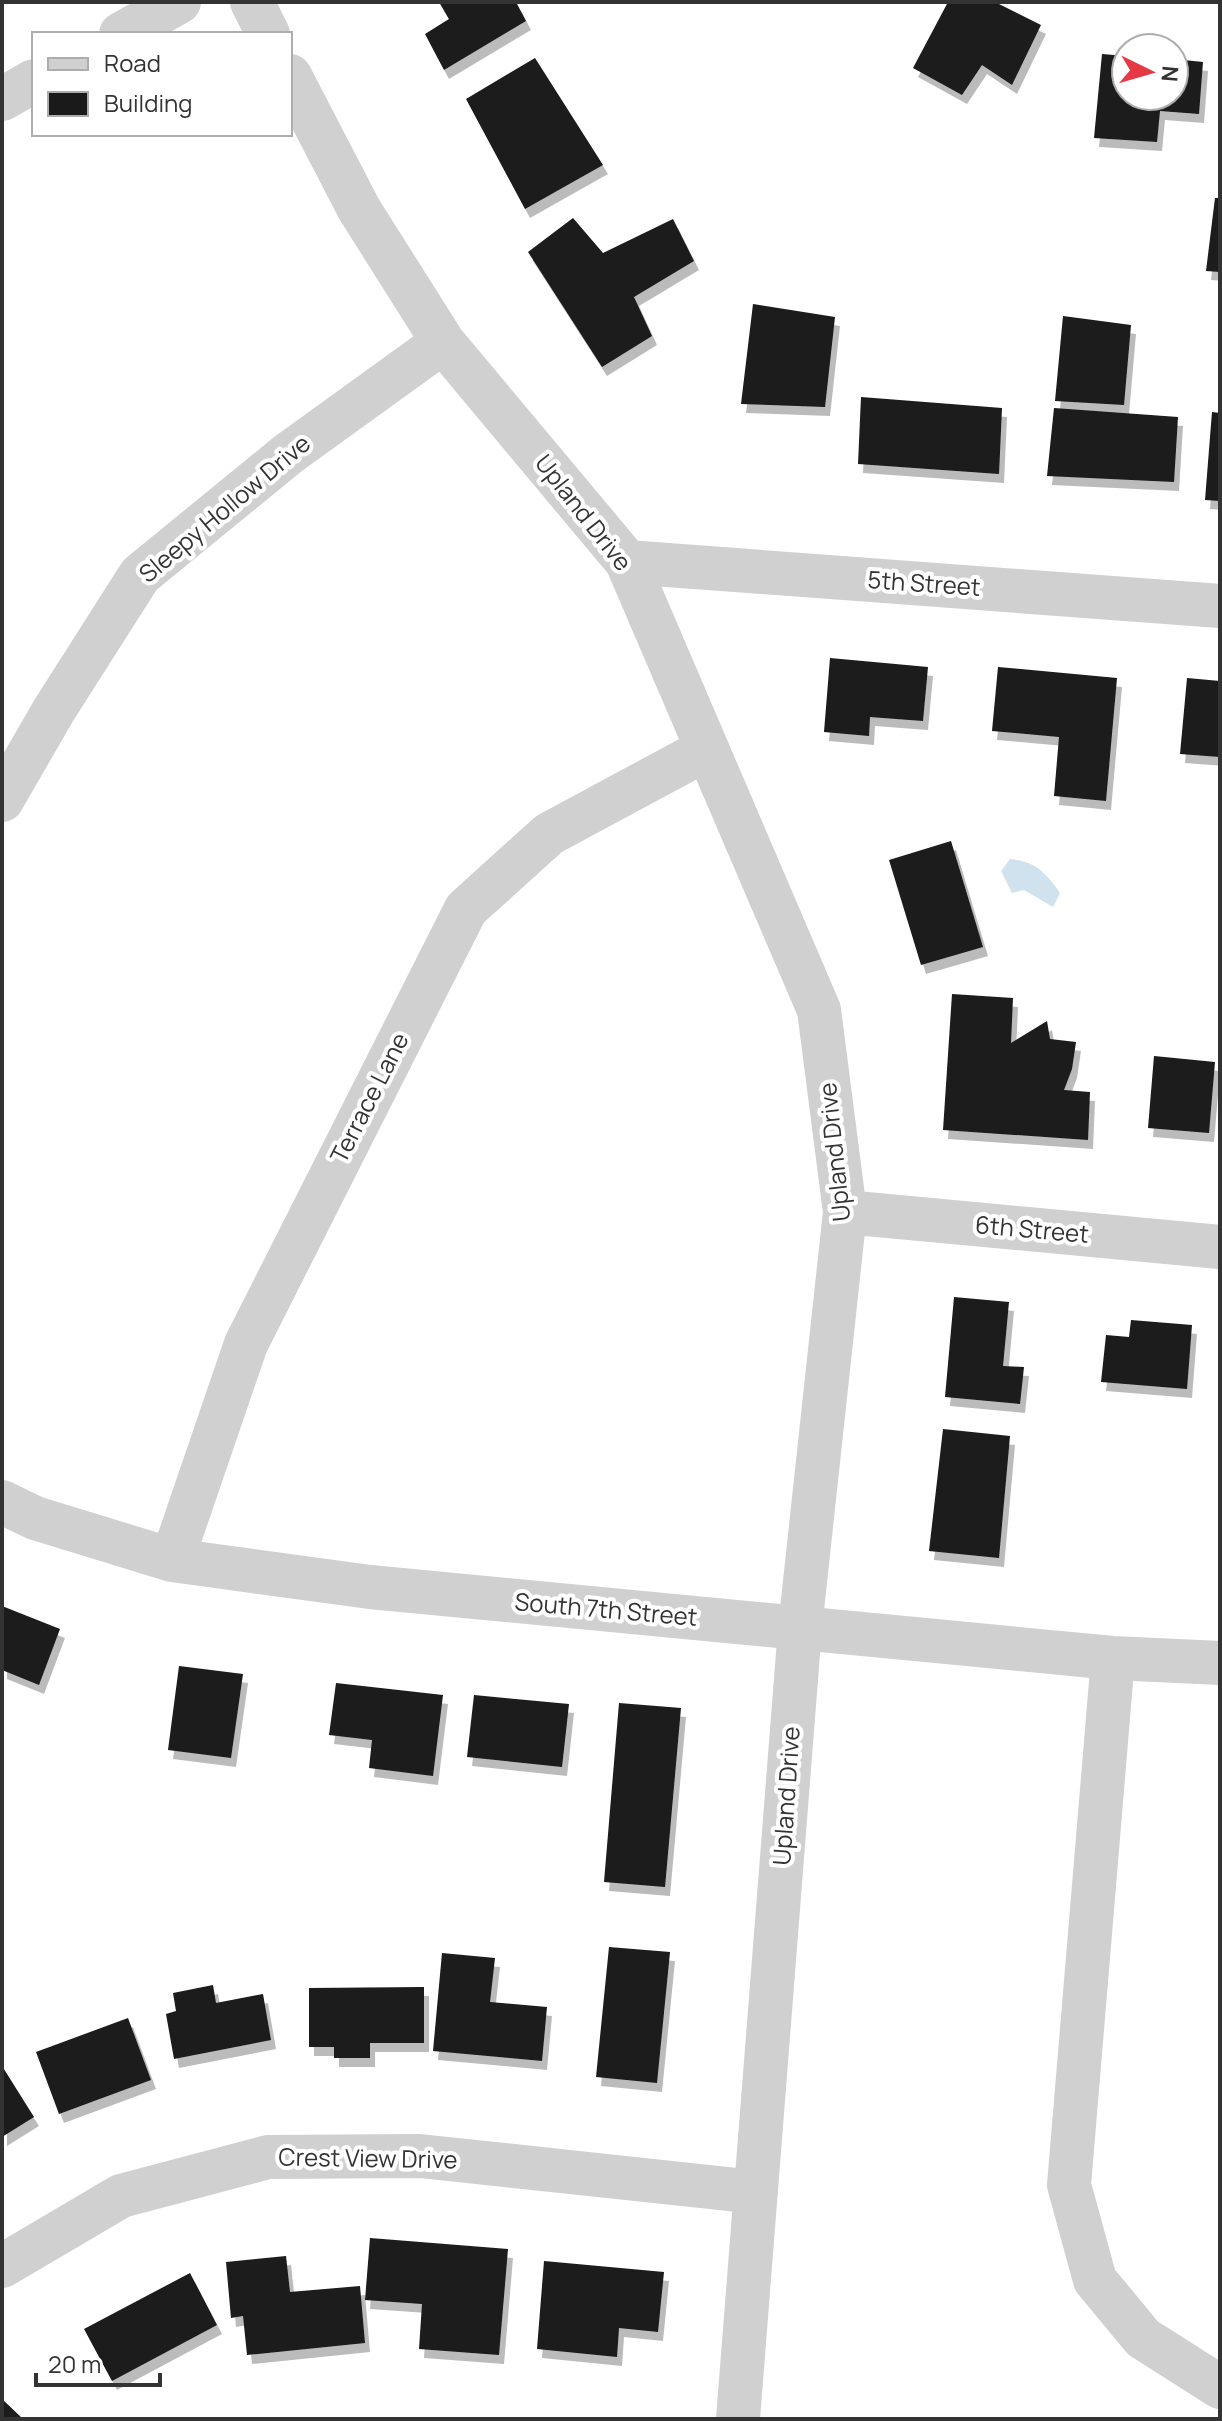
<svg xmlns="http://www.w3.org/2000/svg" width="1222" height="2421" font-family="Manrope,sans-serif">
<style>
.water{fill:#cfe2ee}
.building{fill:#1a1a1a;filter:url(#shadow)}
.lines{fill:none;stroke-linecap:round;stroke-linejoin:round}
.minor{stroke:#d0d0d0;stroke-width:44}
.labels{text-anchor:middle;stroke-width:8;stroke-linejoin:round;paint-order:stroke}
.street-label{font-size:24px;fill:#333;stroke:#fff}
</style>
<defs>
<filter id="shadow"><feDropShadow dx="5" dy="9" stdDeviation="0" flood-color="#0004"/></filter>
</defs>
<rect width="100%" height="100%" fill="#fff"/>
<!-- water -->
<path class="water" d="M 1010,859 C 1036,862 1045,872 1060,893 L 1053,907 L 1024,890 L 1012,893 L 1001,871 Z"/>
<!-- building -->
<path class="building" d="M 439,2 L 516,2 L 526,21 L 444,70 L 425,34 L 449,19 Z
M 948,2 L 995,2 L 1041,25 L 1012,85 L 982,65 L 962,95 L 913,68 Z
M 1102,54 L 1126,56 L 1126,96 L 1174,96 L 1174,59 L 1203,62 L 1199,114 L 1160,111 L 1157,142 L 1094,138 Z
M 535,58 L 603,165 L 525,209 L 466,99 Z
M 1215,198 L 1220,198 L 1220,272 L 1206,271 Z
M 573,218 L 603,253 L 673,219 L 694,261 L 634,297 L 652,336 L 602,367 L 528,252 Z
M 753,304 L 835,317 L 825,407 L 741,404 Z
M 1063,316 L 1131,325 L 1124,405 L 1055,401 Z
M 861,397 L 1002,408 L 999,474 L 858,464 Z
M 1054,408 L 1178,417 L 1174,482 L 1047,476 Z
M 1212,412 L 1220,413 L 1220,501 L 1205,500 Z
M 830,658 L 928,667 L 923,721 L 870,717 L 869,736 L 824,732 Z
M 998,667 L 1117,678 L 1106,801 L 1054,796 L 1059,737 L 992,731 Z
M 1187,678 L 1220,681 L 1220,757 L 1180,754 Z
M 951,841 L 983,947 L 921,965 L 889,860 Z
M 952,994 L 1013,998 L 1011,1043 L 1047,1021 L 1050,1039 L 1076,1042 L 1072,1069 L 1064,1090 L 1090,1092 L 1088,1140 L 943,1130 Z
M 1154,1056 L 1215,1062 L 1209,1133 L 1148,1128 Z
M 954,1297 L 1009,1302 L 1003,1366 L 1024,1367 L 1020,1404 L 945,1397 Z
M 1131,1320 L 1192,1325 L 1187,1389 L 1101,1382 L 1106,1335 L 1129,1337 Z
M 943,1429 L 1010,1436 L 999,1558 L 929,1551 Z
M 2,1606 L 60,1629 L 39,1685 L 2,1670 Z
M 179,1666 L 243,1674 L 231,1758 L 168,1750 Z
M 336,1683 L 443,1695 L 433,1776 L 369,1768 L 372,1740 L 329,1735 Z
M 474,1695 L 569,1704 L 562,1767 L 467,1757 Z
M 619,1703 L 681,1708 L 665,1887 L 604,1882 Z
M 609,1947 L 670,1952 L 657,2083 L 596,2077 Z
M 442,1953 L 495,1958 L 490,2002 L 547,2007 L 542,2061 L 433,2051 Z
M 213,1985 L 216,2003 L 263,1994 L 271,2040 L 174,2059 L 166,2014 L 176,2011 L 173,1993 Z
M 424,1987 L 424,2043 L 370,2043 L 370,2058 L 334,2058 L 334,2047 L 309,2047 L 309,1988 Z
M 128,2018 L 151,2080 L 59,2114 L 36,2052 Z
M 2,2066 L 34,2117 L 2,2137 Z
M 370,2238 L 508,2249 L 499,2355 L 419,2349 L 422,2304 L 365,2300 Z
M 286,2256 L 290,2292 L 360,2286 L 365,2343 L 247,2355 L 243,2316 L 231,2318 L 226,2262 Z
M 544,2261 L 664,2272 L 658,2332 L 619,2328 L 617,2357 L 537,2349 Z
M 190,2273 L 217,2325 L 112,2381 L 84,2329 Z
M 2,2399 L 23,2419 L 2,2419 Z"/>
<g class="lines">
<!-- minor -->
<path class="minor" d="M 252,2 L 268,34
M 121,34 L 179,2
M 290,76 L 359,209 L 443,342 L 627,562 L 819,1010 L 845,1212 L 800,1628 L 738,2419
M 2,99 L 34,81
M 627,562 L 1220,606
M 2,800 L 54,710 L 140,575 L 288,454 L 443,342
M 845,1212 L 1220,1247
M 2,1502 L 35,1518 L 172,1560 L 370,1587 L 1113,1658 L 1220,1663
M 172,1560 L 246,1344 L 466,909 L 549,834 L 707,749
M 1113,1658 L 1069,2185 L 1095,2280 L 1143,2338 L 1220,2387
M 2,2266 L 121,2196 L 268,2157 L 420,2156 L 756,2192"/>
</g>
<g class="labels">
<!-- street labels -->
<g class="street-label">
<text transform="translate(225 509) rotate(-40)" y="8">Sleepy Hollow Drive</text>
<text transform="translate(583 513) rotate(52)" y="8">Upland Drive</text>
<text transform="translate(924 584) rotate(4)" y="8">5th Street</text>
<text transform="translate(370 1098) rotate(-63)" y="8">Terrace Lane</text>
<text transform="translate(835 1152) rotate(-96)" y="8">Upland Drive</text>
<text transform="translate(1032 1230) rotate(5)" y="8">6th Street</text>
<text transform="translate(606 1610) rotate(5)" y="8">South 7th Street</text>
<text transform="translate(787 1796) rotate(-86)" y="8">Upland Drive</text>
<text transform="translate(368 2159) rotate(1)" y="8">Crest View Drive</text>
</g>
</g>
<!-- border -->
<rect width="1222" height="2421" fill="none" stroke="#333333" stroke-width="8"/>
<!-- legend -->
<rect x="32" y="32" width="260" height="104" fill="#ffffff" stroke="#adadad" stroke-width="2"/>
<rect x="48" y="58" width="40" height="12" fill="#d0d0d0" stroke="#adadad" stroke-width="2"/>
<text x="104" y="72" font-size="24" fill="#333333">Road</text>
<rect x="48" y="92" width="40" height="24" fill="#1a1a1a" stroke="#adadad" stroke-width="2"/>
<text x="104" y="112" font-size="24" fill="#333333">Building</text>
<!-- north arrow -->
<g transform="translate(1150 72) rotate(95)"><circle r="38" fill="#ffffff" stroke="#adadad" stroke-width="2"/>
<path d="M0-6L14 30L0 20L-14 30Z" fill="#e63946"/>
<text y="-12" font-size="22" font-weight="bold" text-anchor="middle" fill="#333333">N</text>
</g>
<!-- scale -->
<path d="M36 2373v12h124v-12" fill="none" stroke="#333333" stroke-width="4"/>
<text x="48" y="2373" font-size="24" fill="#333333" stroke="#ffffff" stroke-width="6" paint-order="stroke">20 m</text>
</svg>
